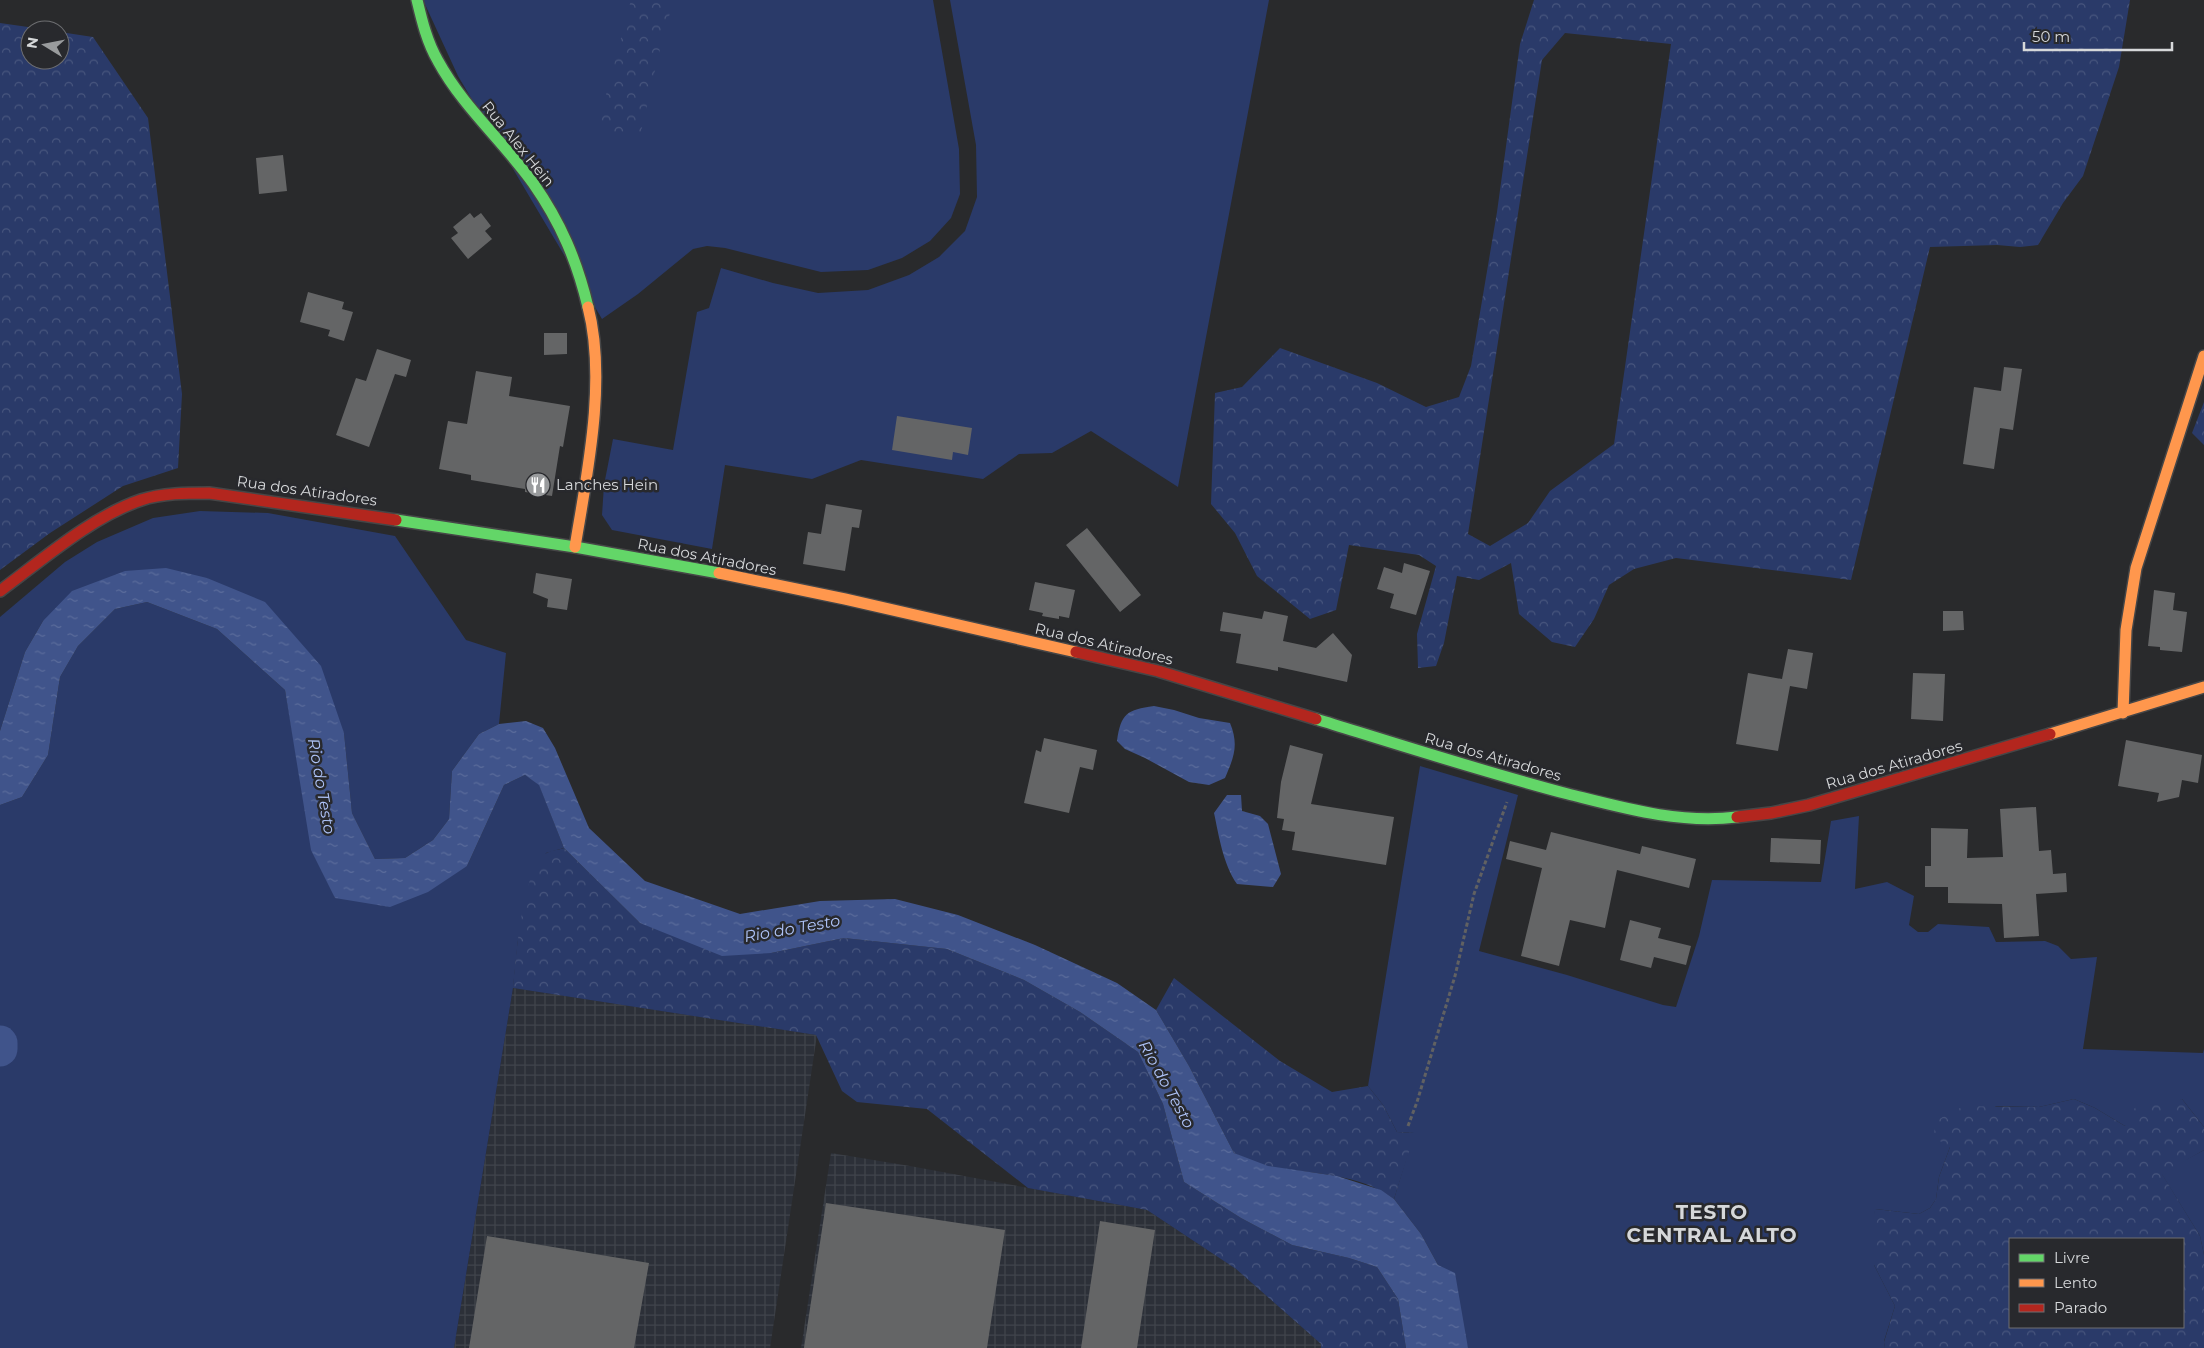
<svg xmlns="http://www.w3.org/2000/svg" width="2204" height="1348" font-family="Montserrat,sans-serif">
<style>
.industrial{fill:url(#industrial-grid)}
.green{fill:#2a3a69}
.forest{fill:url(#forest-crowns);fill-rule:evenodd}
.water{fill:url(#water-ripples)}
.lines{fill:none;stroke-linecap:round;stroke-linejoin:round}
.river{stroke:#40548b;stroke-width:35}
.building{fill:#646566}
.fast-casing{stroke:#464647;stroke-width:14}
.slow-casing{stroke:#464647;stroke-width:14}
.jam-casing{stroke:#464647;stroke-width:14}
.path{stroke:#616162;stroke-width:3;stroke-dasharray:4 2.5;stroke-linecap:butt}
.fast{stroke:#63d668;stroke-width:11}
.slow{stroke:#ff974d;stroke-width:11}
.jam{stroke:#b3261e;stroke-width:11}
.labels{text-anchor:middle;stroke-width:5;stroke-linejoin:round;paint-order:stroke}
.street-label{font-size:15px;fill:#d6d8da;stroke:#28292d}
.poi-label{font-size:15px;fill:#d6d8da;stroke:#28292d;text-anchor:start}
.water-label{font-size:16px;font-style:italic;fill:#aec3f8;stroke:#28292d}
.district-label{font-size:20px;font-weight:bold;letter-spacing:1px;fill:#d6d8da;stroke:#28292d}
</style>
<defs>
<pattern id="industrial-grid" width="8" height="8" patternUnits="userSpaceOnUse" patternTransform="scale(1.25)"><rect width="8" height="8" fill="#2c3038"/><path d="M0 4h8M4 0v8" fill="none" stroke="#40444b"/></pattern>
<pattern id="forest-crowns" width="20" height="18" patternUnits="userSpaceOnUse" patternTransform="scale(1.25)"><rect width="20" height="18" fill="#2a3a69"/><path d="M2 6a3 3 0 1 1 6 0M12 15a3 3 0 1 1 6 0" fill="none" stroke="#48567e"/></pattern>
<pattern id="water-ripples" width="26" height="14" patternUnits="userSpaceOnUse" patternTransform="scale(1.25)"><rect width="26" height="14" fill="#40548b"/><path d="M2 4q2-2 4 0t4 0M15 11q2-2 4 0t4 0" fill="none" stroke="#5b6c9b"/></pattern>
</defs>
<rect width="100%" height="100%" fill="#292a2c"/>
<!-- industrial -->
<path class="industrial" d="M 513,988 L 817,1035 L 770,1348 L 454,1348 Z
M 831,1153 L 910,1166 L 1147,1210 L 1236,1269 L 1321,1344 L 1321,1348 L 801,1348 Z"/>
<!-- green -->
<path class="green" d="M 423,0 L 933,0 L 959,149 L 960,194 L 951,218 L 930,241 L 902,258 L 868,270 L 821,272 L 725,248 L 707,246 L 693,249 L 638,294 L 602,319 L 458,76 Z
M 950,0 L 1269,0 L 1178,487 L 1091,431 L 1052,453 L 1019,454 L 983,479 L 861,460 L 812,479 L 725,465 L 712,549 L 612,530 L 602,515 L 604,485 L 613,439 L 673,450 L 697,312 L 709,308 L 721,268 L 773,283 L 818,293 L 868,290 L 909,275 L 939,257 L 965,231 L 977,197 L 976,145 Z
M 200,511 L 268,513 L 395,536 L 466,640 L 506,653 L 499,724 L 479,734 L 452,771 L 449,819 L 433,840 L 405,858 L 375,859 L 352,813 L 344,733 L 207,578 L 43,621 L 25,652 L 0,731 L 0,617 L 65,562 L 97,542 L 153,518 Z
M 147,602 L 217,629 L 285,690 L 297,758 L 335,898 L 467,866 L 504,785 L 525,775 L 539,784 L 564,848 L 546,853 L 518,940 L 513,988 L 454,1348 L 0,1348 L 0,805 L 22,797 L 48,755 L 60,677 L 78,646 L 115,609 Z
M 1420,766 L 1518,795 L 1479,951 L 1567,975 L 1663,1005 L 1676,1007 L 1699,936 L 1712,880 L 1821,882 L 1831,821 L 1859,816 L 1855,889 L 1887,882 L 1914,896 L 1909,925 L 1918,932 L 1928,932 L 1938,924 L 1989,927 L 1996,942 L 2045,941 L 2058,946 L 2071,959 L 2097,957 L 2083,1049 L 2203,1053 L 2204,1049 L 2204,1127 L 2182,1099 L 2125,1126 L 2095,1108 L 2074,1099 L 2039,1107 L 1996,1106 L 1950,1147 L 1939,1177 L 1936,1199 L 1930,1208 L 1919,1214 L 1875,1209 L 1874,1265 L 1895,1306 L 1884,1341 L 1885,1348 L 1468,1348 L 1438,1265 L 1421,1234 L 1394,1199 L 1414,1133 L 1397,1132 L 1383,1105 L 1368,1086 Z
M 2204,1150 L 2204,1255 L 2200,1236 L 2161,1173 Z"/>
<!-- forest -->
<path class="forest" d="M 631,0 L 675,0 L 665,27 L 641,132 L 616,133 L 598,125 Z
M 1534,0 L 2130,0 L 2119,67 L 2083,176 L 2063,203 L 2038,245 L 2020,247 L 1997,245 L 1930,247 L 1851,580 L 1676,558 L 1634,569 L 1609,585 L 1594,619 L 1575,647 L 1552,642 L 1519,614 L 1511,563 L 1479,580 L 1457,576 L 1444,643 L 1436,666 L 1418,668 L 1417,634 L 1436,566 L 1419,555 L 1349,545 L 1336,610 L 1310,619 L 1257,576 L 1235,533 L 1211,504 L 1215,393 L 1242,387 L 1280,348 L 1377,383 L 1426,407 L 1459,397 L 1471,366 L 1497,212 L 1520,44 ZM 1565,33 L 1671,44 L 1614,444 L 1550,491 L 1528,523 L 1490,546 L 1468,534 L 1542,60 Z
M 0,23 L 49,30 L 30,30 L 30,60 L 60,60 L 60,32 L 93,37 L 148,118 L 182,394 L 178,468 L 123,486 L 50,533 L 0,570 Z
M 2204,402 L 2204,445 L 2192,433 Z
M 564,848 L 640,923 L 771,953 L 844,938 L 947,949 L 1024,980 L 1080,1012 L 1138,1052 L 1163,1104 L 1184,1182 L 1241,1218 L 1292,1245 L 1349,1258 L 1377,1267 L 1398,1299 L 1406,1348 L 1321,1348 L 1321,1344 L 1236,1269 L 1147,1210 L 1028,1188 L 927,1109 L 857,1102 L 842,1091 L 816,1035 L 513,988 C 516,958 522,871 545,854 C 550,850 559,850 564,848 Z
M 1174,978 L 1280,1061 L 1332,1092 L 1368,1086 L 1383,1105 L 1397,1132 L 1415,1133 L 1394,1199 C 1359,1173 1312,1174 1270,1167 C 1258,1164 1245,1158 1234,1153 L 1189,1066 L 1156,1010 Z
M 2074,1099 L 2095,1108 L 2125,1126 L 2137,1104 L 2182,1099 L 2204,1127 L 2204,1150 L 2162,1174 L 2200,1236 L 2204,1255 L 2204,1348 L 1885,1348 L 1884,1342 L 1895,1306 L 1874,1265 L 1873,1223 L 1875,1209 L 1919,1214 L 1930,1208 L 1936,1199 L 1939,1177 L 1950,1147 L 1933,1137 L 1937,1120 L 1964,1106 L 2039,1107 ZM 2010,1239 L 2183,1239 L 2183,1327 L 2010,1327 Z"/>
<!-- water -->
<path class="water" d="M 166,568 L 207,578 L 265,602 L 321,666 L 344,733 L 352,813 L 375,859 L 405,858 L 433,840 L 449,819 L 452,771 L 479,734 L 499,724 L 526,721 L 543,728 L 555,748 L 589,828 L 645,881 L 740,914 L 820,901 L 895,899 L 958,915 L 1035,945 L 1117,983 L 1156,1010 L 1189,1066 L 1234,1153 L 1268,1166 L 1337,1176 L 1381,1190 L 1394,1199 L 1421,1234 L 1438,1265 L 1455,1273 L 1468,1348 L 1406,1348 L 1398,1299 L 1377,1267 L 1349,1258 L 1292,1245 L 1241,1218 L 1184,1182 L 1163,1104 L 1138,1052 L 1080,1012 L 1024,980 L 947,949 L 844,938 L 771,953 L 722,956 L 640,923 L 564,848 L 539,785 L 525,775 L 504,785 L 467,866 L 428,892 L 390,907 L 335,898 L 311,850 L 285,690 L 217,629 L 147,602 L 115,609 L 78,646 L 60,677 L 48,755 L 22,797 L 0,805 L 0,731 L 25,652 L 43,621 L 72,591 L 125,571 Z
M 1154,706 L 1174,710 L 1199,718 L 1230,723 C 1239,745 1234,757 1225,778 L 1209,785 L 1189,782 L 1145,758 L 1125,749 L 1117,741 C 1121,713 1127,710 1154,706 Z
M 1227,795 L 1241,795 L 1242,811 L 1260,816 L 1268,824 L 1281,874 L 1273,887 L 1237,884 C 1223,864 1219,836 1214,813 Z"/>
<g class="lines">
<!-- river -->
<path class="river" d="M 0,1043 L 0,1049"/>
</g>
<!-- building -->
<path class="building" d="M 283,155 L 287,191 L 259,194 L 256,158 Z
M 470,213 L 474,218 L 481,213 L 491,226 L 485,231 L 492,239 L 468,259 L 451,238 L 458,233 L 453,227 Z
M 308,292 L 344,302 L 342,309 L 353,312 L 344,341 L 328,336 L 330,330 L 300,322 Z
M 544,333 L 567,333 L 567,354 L 544,355 Z
M 377,349 L 411,360 L 406,377 L 395,374 L 369,447 L 336,435 L 356,378 L 366,381 Z
M 2004,367 L 2022,369 L 2013,430 L 2000,428 L 1994,469 L 1963,464 L 1974,387 L 2001,391 Z
M 476,371 L 512,377 L 509,396 L 570,406 L 563,447 L 560,446 L 552,496 L 525,492 L 525,489 L 471,480 L 471,475 L 439,469 L 448,421 L 467,424 Z
M 897,416 L 972,428 L 968,455 L 953,452 L 952,460 L 892,450 Z
M 826,504 L 862,510 L 859,528 L 852,527 L 845,571 L 803,564 L 808,532 L 821,534 Z
M 1087,528 L 1141,595 L 1120,612 L 1066,545 Z
M 1404,563 L 1430,571 L 1416,615 L 1390,608 L 1394,594 L 1377,589 L 1384,567 L 1402,573 Z
M 536,573 L 572,579 L 567,610 L 547,607 L 548,599 L 533,593 Z
M 1035,582 L 1075,590 L 1069,618 L 1059,616 L 1059,619 L 1042,616 L 1043,613 L 1029,610 Z
M 2154,590 L 2175,593 L 2173,610 L 2187,612 L 2182,652 L 2160,650 L 2160,647 L 2148,646 Z
M 1264,611 L 1288,616 L 1283,641 L 1316,648 L 1333,633 L 1352,655 L 1347,682 L 1278,667 L 1278,671 L 1236,663 L 1241,634 L 1220,631 L 1223,612 L 1262,619 Z
M 1943,611 L 1963,611 L 1964,630 L 1943,631 Z
M 1788,649 L 1813,653 L 1807,689 L 1790,686 L 1778,751 L 1736,744 L 1748,673 L 1782,679 Z
M 1913,673 L 1945,674 L 1943,721 L 1911,719 Z
M 1044,738 L 1097,750 L 1093,770 L 1080,767 L 1069,813 L 1024,803 L 1036,750 L 1041,752 Z
M 2126,740 L 2202,755 L 2198,783 L 2182,780 L 2179,797 L 2157,802 L 2159,793 L 2118,786 Z
M 1290,745 L 1323,754 L 1311,804 L 1394,817 L 1386,865 L 1292,850 L 1295,832 L 1282,830 L 1284,819 L 1277,818 L 1281,782 Z
M 2036,807 L 2039,851 L 2051,850 L 2053,874 L 2066,873 L 2067,892 L 2036,894 L 2039,936 L 2004,938 L 2002,904 L 1948,903 L 1948,887 L 1925,887 L 1925,866 L 1931,866 L 1931,828 L 1968,829 L 1967,858 L 2003,857 L 2000,809 Z
M 1551,832 L 1640,854 L 1642,846 L 1696,859 L 1689,888 L 1617,870 L 1605,928 L 1570,920 L 1559,966 L 1521,956 L 1542,868 L 1506,859 L 1510,841 L 1546,850 Z
M 1771,838 L 1821,840 L 1820,864 L 1770,862 Z
M 1630,920 L 1661,928 L 1658,938 L 1691,946 L 1686,965 L 1654,957 L 1651,968 L 1620,960 Z
M 826,1203 L 1005,1230 L 987,1348 L 804,1348 Z
M 1100,1221 L 1155,1230 L 1137,1348 L 1081,1348 Z
M 487,1236 L 649,1263 L 634,1348 L 469,1348 Z"/>
<g class="lines">
<defs>
<path id="fast" d="M 417,0 C 422,21 427,42 438,61 C 463,107 503,141 533,183 C 561,223 577,261 588,307
M 396,520 L 575,547 L 719,573
M 1316,719 C 1400,745 1484,772 1568,794 C 1624,808 1679,824 1737,817"/>
<path id="slow" d="M 575,547 C 587,474 607,380 588,307
M 719,573 L 845,599 L 1076,652
M 2123,713 L 2126,630 L 2136,568 L 2204,356
M 2050,734 L 2204,687"/>
<path id="jam" d="M 0,591 C 42,560 91,517 141,500 C 162,493 187,493 209,493 L 396,520
M 1076,652 L 1158,671 L 1316,719
M 1737,817 L 1771,813 L 1809,805 L 2050,734"/>
</defs>
<!-- fast casing -->
<use href="#fast" class="fast-casing"/>
<!-- slow casing -->
<use href="#slow" class="slow-casing"/>
<!-- jam casing -->
<use href="#jam" class="jam-casing"/>
<!-- path -->
<path class="path" d="M 1408,1126 L 1417,1102 L 1455,976 L 1474,894 L 1507,802"/>
<!-- fast -->
<use href="#fast" class="fast"/>
<!-- slow -->
<use href="#slow" class="slow"/>
<!-- jam -->
<use href="#jam" class="jam"/>
</g>
<!-- icons -->
<defs>
<symbol id="restaurant-disc" viewBox="-11 -11 22 22"><circle r="9.5" fill="#999b9d" stroke="#28292d"/><path d="M-5-6h1v4h1v-4h1v4h1v-4h1v5L-1.5 .5V6h-2V.5L-5-1ZM5-6V6H3V1.5H1.5Q1.5-4 5-6Z" fill="#fff"/></symbol>
</defs>
<g fill-rule="evenodd">
<use href="#restaurant-disc" x="524" y="471" width="28" height="28"/>
</g>
<g class="labels">
<!-- street labels -->
<g class="street-label">
<text transform="translate(518 144) rotate(51)" y="5">Rua Alex Hein</text>
<text transform="translate(307 491) rotate(8)" y="5">Rua dos Atiradores</text>
<text transform="translate(707 557) rotate(11)" y="5">Rua dos Atiradores</text>
<text transform="translate(1104 644) rotate(13)" y="5">Rua dos Atiradores</text>
<text transform="translate(1493 757) rotate(16)" y="5">Rua dos Atiradores</text>
<text transform="translate(1894 765) rotate(-16)" y="5">Rua dos Atiradores</text>
</g>
<!-- poi labels -->
<g class="poi-label">
<text x="556" y="490">Lanches Hein</text>
</g>
<!-- water labels -->
<g class="water-label">
<text transform="translate(322 786) rotate(80)" y="6">Rio do Testo</text>
<text transform="translate(792 928) rotate(-10)" y="6">Rio do Testo</text>
<text transform="translate(1167 1084) rotate(61)" y="6">Rio do Testo</text>
</g>
<!-- district labels -->
<g class="district-label">
<text x="1712" y="1219">TESTO<tspan x="1712" dy="23">CENTRAL ALTO</tspan></text>
</g>
</g>
<!-- legend -->
<rect x="2009" y="1238" width="175" height="90" fill="#28292d" stroke="#6e6f72"/>
<rect x="2019" y="1254" width="25" height="8" fill="#63d668" stroke="#6e6f72"/>
<text x="2054" y="1263" font-size="15" fill="#d6d8da">Livre</text>
<rect x="2019" y="1279" width="25" height="8" fill="#ff974d" stroke="#6e6f72"/>
<text x="2054" y="1288" font-size="15" fill="#d6d8da">Lento</text>
<rect x="2019" y="1304" width="25" height="8" fill="#b3261e" stroke="#6e6f72"/>
<text x="2054" y="1313" font-size="15" fill="#d6d8da">Parado</text>
<!-- north arrow -->
<g transform="translate(45 45) rotate(280)"><circle r="24" fill="#28292d" stroke="#6e6f72"/>
<path d="M0-4L9 19L0 12L-9 19Z" fill="#999b9d"/>
<text y="-8" font-size="14" font-weight="bold" text-anchor="middle" fill="#d6d8da">N</text>
</g>
<!-- scale -->
<path d="M2024 42v8h148v-8" fill="none" stroke="#d6d8da" stroke-width="2.5"/>
<text x="2032" y="42" font-size="15" fill="#d6d8da" stroke="#28292d" stroke-width="4" paint-order="stroke">50 m</text>
</svg>
